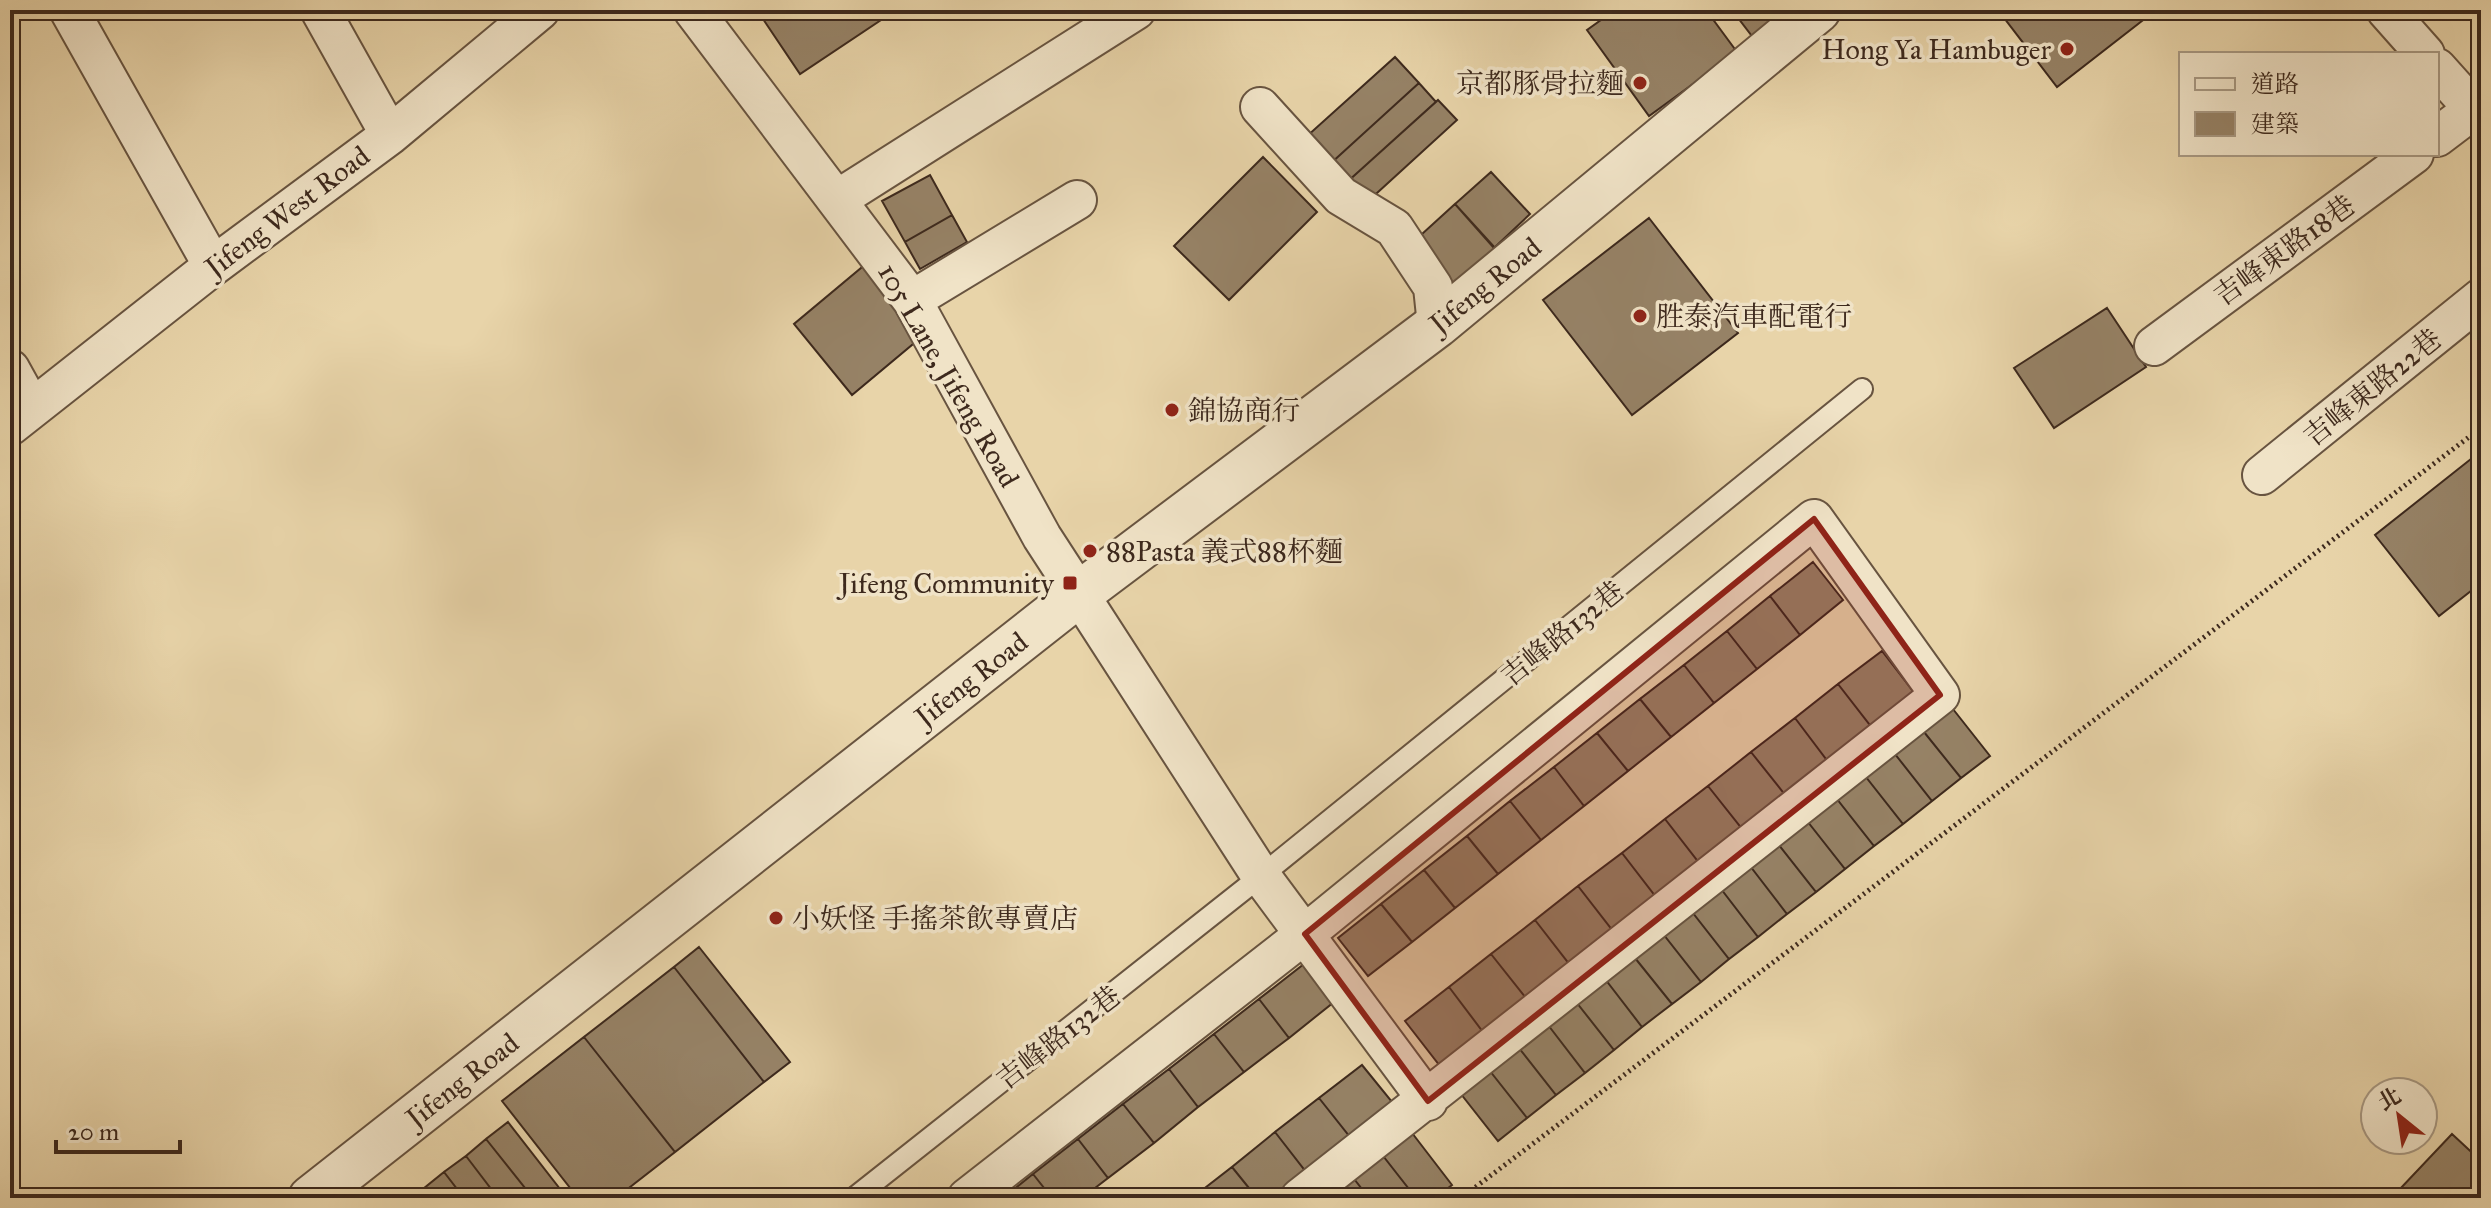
<svg xmlns="http://www.w3.org/2000/svg" width="2491" height="1208" font-family="'IM FELL Great Primer','Noto Serif TC',serif">
<style>
.building{fill:#968266;stroke:#3d291d;stroke-width:2}
.lines{fill:none;stroke-linecap:round;stroke-linejoin:round}
.service-casing{stroke:#685440;stroke-width:24}
.minor-casing{stroke:#685440;stroke-width:42}
.tertiary-casing{stroke:#685440;stroke-width:48}
.path{stroke:#3d291d;stroke-width:5;stroke-dasharray:2 4;stroke-linecap:butt}
.service{stroke:#f0e3c7;stroke-width:20}
.minor{stroke:#f0e3c7;stroke-width:38}
.tertiary{stroke:#f0e3c7;stroke-width:44}
.marked{fill:#8f2418;fill-opacity:0.2;stroke:#8f2418;stroke-width:6;stroke-linejoin:round}
.poi-dot{fill:#8f2418;stroke:#f0e3c7;stroke-width:3}
.labels{text-anchor:middle;stroke-width:7;stroke-linejoin:round;paint-order:stroke}
.poi-label{font-size:28px;fill:#3d291d;stroke:#f0e3c7;text-anchor:start}
.street-label{font-size:28px;fill:#3d291d;stroke:#f0e3c7}
</style>
<rect width="100%" height="100%" fill="#e8d4a9"/>
<filter id="stains"><feTurbulence type="fractalNoise" baseFrequency=".0025" numOctaves="4"/><feColorMatrix values="0 0 0 0 .2 0 0 0 0 .09 0 0 0 0 .02 0 0 0 .5 -.17"/></filter>
<radialGradient id="worn" r=".72"><stop offset=".6" stop-color="#630" stop-opacity="0"/><stop offset="1" stop-color="#630" stop-opacity=".3"/></radialGradient>
<!-- building -->
<path class="building" d="M 757,10 L 896,10 L 800,74 Z
M 1615,10 L 1706,10 L 1737,52 L 1649,116 L 1587,30 Z
M 1732,10 L 1794,10 L 1755,40 Z
M 1998,10 L 2156,10 L 2057,87 Z
M 1395,57 L 1419,83 L 1330,164 L 1306,137 Z
M 1419,83 L 1436,102 L 1347,182 L 1330,164 Z
M 1438,100 L 1457,120 L 1366,203 L 1347,182 Z
M 1263,157 L 1317,212 L 1229,300 L 1174,246 Z
M 1491,172 L 1530,214 L 1494,248 L 1455,204 Z
M 930,175 L 952,215 L 905,242 L 882,201 Z
M 1455,204 L 1496,249 L 1452,289 L 1411,244 Z
M 952,215 L 967,242 L 920,269 L 905,242 Z
M 1649,218 L 1738,333 L 1632,415 L 1543,300 Z
M 867,263 L 925,334 L 852,395 L 794,324 Z
M 2107,308 L 2146,367 L 2054,428 L 2014,368 Z
M 2481,451 L 2481,583 L 2439,616 L 2375,535 Z
M 1813,562 L 1843,600 L 1800,635 L 1770,596 Z
M 1770,596 L 1800,635 L 1757,669 L 1727,631 Z
M 1727,631 L 1757,669 L 1714,703 L 1684,665 Z
M 1882,651 L 1916,695 L 1873,729 L 1838,684 Z
M 1684,665 L 1714,703 L 1671,737 L 1640,699 Z
M 1838,684 L 1873,729 L 1829,763 L 1795,718 Z
M 1640,699 L 1671,737 L 1628,771 L 1597,733 Z
M 1949,704 L 1990,756 L 1961,778 L 1920,727 Z
M 1795,718 L 1829,763 L 1786,796 L 1751,752 Z
M 1920,727 L 1961,778 L 1932,801 L 1891,749 Z
M 1597,733 L 1628,771 L 1584,806 L 1554,767 Z
M 1891,749 L 1932,801 L 1903,824 L 1862,772 Z
M 1751,752 L 1786,796 L 1743,830 L 1708,786 Z
M 1554,767 L 1584,806 L 1541,840 L 1510,801 Z
M 1862,772 L 1903,824 L 1874,846 L 1833,794 Z
M 1708,786 L 1743,830 L 1700,864 L 1665,819 Z
M 1833,794 L 1874,846 L 1845,869 L 1804,817 Z
M 1510,801 L 1541,840 L 1498,874 L 1467,836 Z
M 1804,817 L 1845,869 L 1816,892 L 1775,840 Z
M 1665,819 L 1700,864 L 1656,897 L 1622,853 Z
M 1467,836 L 1498,874 L 1455,908 L 1424,870 Z
M 1775,840 L 1816,892 L 1787,914 L 1747,862 Z
M 1622,853 L 1656,897 L 1613,931 L 1578,886 Z
M 1747,862 L 1787,914 L 1758,937 L 1718,885 Z
M 1424,870 L 1455,908 L 1412,942 L 1381,904 Z
M 1718,885 L 1758,937 L 1729,959 L 1689,908 Z
M 1578,886 L 1613,931 L 1570,965 L 1535,920 Z
M 1381,904 L 1412,942 L 1368,976 L 1338,938 Z
M 1689,908 L 1729,959 L 1701,982 L 1660,930 Z
M 1535,920 L 1570,965 L 1526,998 L 1491,954 Z
M 1660,930 L 1701,982 L 1672,1004 L 1631,953 Z
M 699,947 L 790,1062 L 764,1082 L 674,967 Z
M 1631,953 L 1672,1004 L 1642,1027 L 1602,975 Z
M 1491,954 L 1526,998 L 1483,1032 L 1449,987 Z
M 1304,964 L 1334,1002 L 1289,1038 L 1259,999 Z
M 674,967 L 764,1082 L 675,1152 L 584,1037 Z
M 1602,975 L 1642,1027 L 1614,1050 L 1573,998 Z
M 1449,987 L 1483,1032 L 1440,1066 L 1405,1021 Z
M 1573,998 L 1614,1050 L 1585,1073 L 1545,1021 Z
M 1259,999 L 1289,1038 L 1244,1072 L 1214,1034 Z
M 1545,1021 L 1585,1073 L 1556,1095 L 1515,1043 Z
M 1214,1034 L 1244,1072 L 1198,1107 L 1169,1069 Z
M 584,1037 L 675,1152 L 616,1198 L 578,1198 L 502,1101 Z
M 1515,1043 L 1556,1095 L 1527,1118 L 1486,1066 Z
M 1362,1065 L 1397,1108 L 1354,1142 L 1319,1098 Z
M 1486,1066 L 1527,1118 L 1498,1141 L 1457,1089 Z
M 1169,1069 L 1198,1107 L 1154,1143 L 1123,1104 Z
M 1319,1098 L 1354,1142 L 1310,1177 L 1275,1132 Z
M 1123,1104 L 1154,1143 L 1108,1178 L 1078,1139 Z
M 508,1122 L 567,1198 L 533,1198 L 486,1139 Z
M 1409,1129 L 1452,1185 L 1435,1198 L 1416,1198 L 1380,1152 Z
M 1275,1132 L 1310,1177 L 1283,1198 L 1257,1198 L 1232,1167 Z
M 2452,1134 L 2481,1161 L 2481,1198 L 2408,1198 L 2399,1190 Z
M 486,1139 L 533,1198 L 498,1198 L 466,1156 Z
M 1078,1139 L 1108,1178 L 1082,1198 L 1052,1198 L 1033,1174 Z
M 1380,1152 L 1416,1198 L 1369,1198 L 1351,1175 Z
M 466,1156 L 498,1198 L 464,1198 L 444,1172 Z
M 1232,1167 L 1257,1198 L 1192,1198 Z
M 444,1172 L 464,1198 L 430,1198 L 423,1189 Z
M 1033,1174 L 1052,1198 L 1003,1198 Z
M 1351,1175 L 1369,1198 L 1322,1198 Z
M 423,1189 L 430,1198 L 411,1198 Z
M 2399,1190 L 2408,1198 L 2391,1198 Z"/>
<g class="lines">
<defs>
<path id="service" d="M 854,1198 L 1261,876 L 1862,389"/>
<path id="minor" d="M 69,10 L 213,266
M 320,10 L 390,135
M 693,10 L 912,300 L 1042,537 L 1079,594 L 1261,876 L 1428,1101
M 2386,10 L 2425,54
M 2437,68 L 2481,117
M 1260,107 L 1341,196 L 1394,228 L 1433,287 L 1437,325
M 2437,137 L 2474,109
M 838,199 L 1136,10
M 912,300 L 1077,200
M 2154,346 L 2414,154
M 10,369 L 31,407
M 10,426 L 213,266 L 390,135 L 540,10
M 2262,475 L 2481,298
M 967,1198 L 1305,934 L 1814,519 L 1940,695 L 1300,1198"/>
<path id="tertiary" d="M 311,1198 L 1079,594 L 1437,325 L 1818,10"/>
</defs>
<!-- service casing -->
<use href="#service" class="service-casing"/>
<!-- minor casing -->
<use href="#minor" class="minor-casing"/>
<!-- tertiary casing -->
<use href="#tertiary" class="tertiary-casing"/>
<!-- path -->
<path class="path" d="M 1461,1198 L 2481,428"/>
<!-- service -->
<use href="#service" class="service"/>
<!-- minor -->
<use href="#minor" class="minor"/>
<!-- tertiary -->
<use href="#tertiary" class="tertiary"/>
</g>
<!-- marked area -->
<path class="marked" d="M 1814,519 L 1940,695 L 1428,1101 L 1305,934 Z"/>
<!-- markers -->
<g class="poi-dot">
<circle cx="2067" cy="49" r="8"/>
<circle cx="1640" cy="83" r="8"/>
<circle cx="1640" cy="316" r="8"/>
<circle cx="1172" cy="410" r="8"/>
<circle cx="1090" cy="551" r="8"/>
<rect x="1062" y="575" width="16" height="16" rx="4"/>
<circle cx="776" cy="918" r="8"/>
</g>
<g class="labels">
<!-- poi labels -->
<g class="poi-label">
<text x="2051" y="59" text-anchor="end">Hong Ya Hambuger</text>
<text x="1624" y="93" text-anchor="end">京都豚骨拉麵</text>
<text x="1656" y="326">胜泰汽車配電行</text>
<text x="1188" y="420">錦協商行</text>
<text x="1106" y="561">88Pasta 義式88杯麵</text>
<text x="1054" y="593" text-anchor="end">Jifeng Community</text>
<text x="792" y="928">小妖怪 手搖茶飲專賣店</text>
</g>
<!-- street labels -->
<g class="street-label">
<text transform="translate(287 211) rotate(-37)" y="10">Jifeng West Road</text>
<text transform="translate(2284 250) rotate(-36)" y="10">吉峰東路18巷</text>
<text transform="translate(1485 285) rotate(-39)" y="10">Jifeng Road</text>
<text transform="translate(949 375) rotate(60)" y="10">105 Lane, Jifeng Road</text>
<text transform="translate(2372 387) rotate(-39)" y="10">吉峰東路22巷</text>
<text transform="translate(1562 633) rotate(-39)" y="10">吉峰路132巷</text>
<text transform="translate(971 679) rotate(-38)" y="10">Jifeng Road</text>
<text transform="translate(1058 1037) rotate(-38)" y="10">吉峰路132巷</text>
<text transform="translate(462 1080) rotate(-38)" y="10">Jifeng Road</text>
</g>
</g>
<!-- margin -->
<rect width="2491" height="1208" fill="none" stroke="#e8d4a9" stroke-width="40"/>
<rect x="12" y="12" width="2467" height="1184" fill="none" stroke="#3d291d" stroke-width="4"/>
<rect x="20" y="20" width="2451" height="1168" fill="none" stroke="#3d291d" stroke-width="2"/>
<!-- legend -->
<rect x="2179" y="52" width="260" height="104" fill="#f0e3c7" stroke="#a89983" stroke-width="2"/>
<rect x="2195" y="78" width="40" height="12" fill="#f0e3c7" stroke="#a89983" stroke-width="2"/>
<text x="2251" y="92" font-size="24" fill="#3d291d">道路</text>
<rect x="2195" y="112" width="40" height="24" fill="#968266" stroke="#a89983" stroke-width="2"/>
<text x="2251" y="132" font-size="24" fill="#3d291d">建築</text>
<!-- north arrow -->
<g transform="translate(2399 1116) rotate(330)"><circle r="38" fill="#f0e3c7" stroke="#a89983" stroke-width="2"/>
<path d="M0-6L14 30L0 20L-14 30Z" fill="#8f2418"/>
<text y="-12" font-size="22" font-weight="bold" text-anchor="middle" fill="#3d291d">北</text>
</g>
<!-- scale -->
<path d="M56 1140v12h124v-12" fill="none" stroke="#3d291d" stroke-width="4"/>
<text x="68" y="1140" font-size="24" fill="#3d291d" stroke="#f0e3c7" stroke-width="6" paint-order="stroke">20 m</text>
<rect width="100%" height="100%" filter="url(#stains)"/>
<rect width="100%" height="100%" fill="url(#worn)"/>
</svg>
